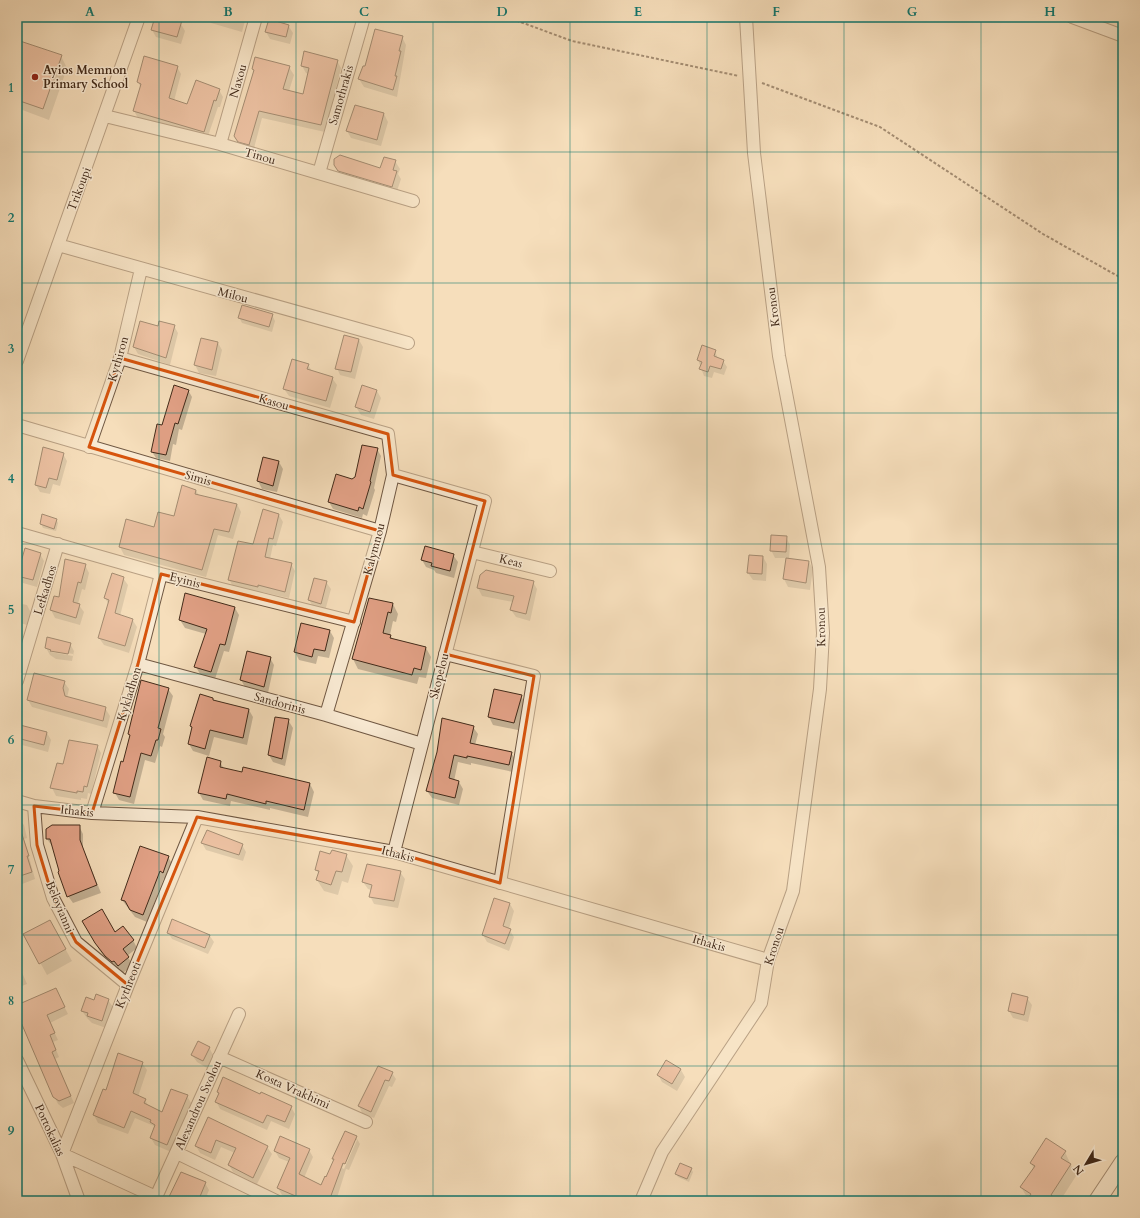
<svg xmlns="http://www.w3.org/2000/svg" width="1140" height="1218" font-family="Cardo,serif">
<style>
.shadow{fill:#0003;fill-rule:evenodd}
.building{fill:#e2a186;stroke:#422a19}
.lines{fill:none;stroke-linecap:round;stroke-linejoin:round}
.street-casing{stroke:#6f5742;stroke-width:14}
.secondary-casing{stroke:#422a19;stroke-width:18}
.path{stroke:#422a19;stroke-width:2;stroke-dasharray:3 2;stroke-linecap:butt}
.street{stroke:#f9ead3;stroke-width:12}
.secondary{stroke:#f9ead3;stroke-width:16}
.marked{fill:none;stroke:#d7540d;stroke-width:3;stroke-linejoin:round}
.grid{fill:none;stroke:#0f766e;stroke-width:1;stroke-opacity:0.55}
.poi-dot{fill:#8f2418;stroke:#f9ead3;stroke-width:1.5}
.labels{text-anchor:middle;stroke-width:3;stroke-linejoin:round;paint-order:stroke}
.poi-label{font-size:12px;font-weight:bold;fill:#422a19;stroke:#f9ead3;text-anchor:start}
.street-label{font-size:12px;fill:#422a19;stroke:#f9ead3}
.neatline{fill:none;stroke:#0f766e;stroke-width:1.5}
.grid-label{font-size:13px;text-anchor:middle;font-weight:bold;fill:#0f766e}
</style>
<rect width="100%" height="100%" fill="#f6debb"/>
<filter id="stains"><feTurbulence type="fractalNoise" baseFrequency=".005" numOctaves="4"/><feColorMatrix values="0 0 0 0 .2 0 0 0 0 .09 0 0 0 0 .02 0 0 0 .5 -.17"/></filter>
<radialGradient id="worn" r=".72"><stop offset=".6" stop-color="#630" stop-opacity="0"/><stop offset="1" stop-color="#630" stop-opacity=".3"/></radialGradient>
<!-- shadow -->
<path class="shadow" d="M 156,17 L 181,24 L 185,31 L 181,44 L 156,37 L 152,30 Z
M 207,17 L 246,17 L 242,32 L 211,23 Z
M 288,25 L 293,33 L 290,44 L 270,39 L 266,32 Z
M 402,37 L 406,45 L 397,97 L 364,87 L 359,79 L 366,68 Z
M 17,41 L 61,56 L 67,68 L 49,120 L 17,108 Z
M 337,61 L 341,68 L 325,132 L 262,118 L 253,152 L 243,149 L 235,136 L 254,71 L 253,69 L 289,67 L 294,75 L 289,91 L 303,95 L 309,74 L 306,73 L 302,66 Z
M 177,67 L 181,74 L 174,101 L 188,105 L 219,90 L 223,97 L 220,107 L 218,107 L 207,139 L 138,118 L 134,111 L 141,88 L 138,82 Z
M 384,114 L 388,122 L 381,146 L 351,138 L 347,131 Z
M 395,161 L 400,169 L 398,174 L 401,179 L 396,194 L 343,178 L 335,165 L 381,169 Z
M 272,315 L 275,321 L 272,332 L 242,323 L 239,317 Z
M 174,326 L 178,333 L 170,365 L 138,354 L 134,347 L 159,327 Z
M 359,340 L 363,347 L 355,379 L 340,375 L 337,368 Z
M 218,343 L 222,350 L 216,376 L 199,373 L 195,365 Z
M 715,351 L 718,359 L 723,361 L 727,367 L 724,375 L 714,372 L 712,378 L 704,376 L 698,360 Z
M 308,365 L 312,371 L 332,378 L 337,385 L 330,408 L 289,396 L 284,389 Z
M 188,390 L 192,397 L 182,430 L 179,429 L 176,445 L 173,444 L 170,461 L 156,458 L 152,452 L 163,426 Z
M 377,391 L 381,398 L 374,419 L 361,415 L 356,407 Z
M 377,449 L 381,456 L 374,488 L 375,490 L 367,516 L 363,514 L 362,518 L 333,509 L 329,502 L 355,477 Z
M 63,454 L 67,461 L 60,486 L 53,484 L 50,494 L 40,492 L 36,485 Z
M 279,462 L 283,469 L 277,492 L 262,489 L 258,481 Z
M 196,490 L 199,496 L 237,504 L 241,512 L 233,539 L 218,535 L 206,577 L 124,555 L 120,547 L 127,521 L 155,528 L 175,517 Z
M 264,511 L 279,515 L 283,522 L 276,546 L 273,545 L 270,559 L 291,564 L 295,571 L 289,598 L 262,592 L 262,594 L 233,587 L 229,579 L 253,545 Z
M 43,516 L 56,519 L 58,523 L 56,531 L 43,528 L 41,524 Z
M 786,537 L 790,545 L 789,559 L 809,562 L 813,569 L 810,590 L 788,587 L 784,579 L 787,558 L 775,558 L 771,550 Z
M 40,554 L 44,561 L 37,587 L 23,583 L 18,576 Z
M 453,555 L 458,562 L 454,578 L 436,573 L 434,570 L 426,567 L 422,560 Z
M 763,557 L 767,564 L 766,581 L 753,580 L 748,573 Z
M 85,565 L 89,573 L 85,590 L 82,589 L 78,604 L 84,612 L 80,625 L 55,618 L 51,610 L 54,597 L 59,599 Z
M 481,575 L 533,582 L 537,589 L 530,621 L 516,617 L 511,610 L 513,602 L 482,596 L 478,588 Z
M 123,578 L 128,585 L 120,616 L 132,619 L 137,627 L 129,653 L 104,645 L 99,638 L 109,605 L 105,598 Z
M 326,582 L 331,589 L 325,611 L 314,608 L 309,600 Z
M 370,599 L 393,604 L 398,614 L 396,622 L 393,621 L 390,635 L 393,640 L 426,648 L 431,657 L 426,678 L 419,677 L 417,684 L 358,669 L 353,659 Z
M 17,603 L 27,605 L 31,613 L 27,625 L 17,622 Z
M 235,608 L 239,615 L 229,652 L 224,651 L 215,679 L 200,674 L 196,667 L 206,634 L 185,628 L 180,620 Z
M 330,631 L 334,638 L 329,658 L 318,656 L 316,664 L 299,660 L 295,652 Z
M 70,644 L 74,651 L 72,661 L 56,659 L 50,655 L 46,648 ZM 51,650 L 73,654 L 73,656 L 51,652 Z
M 270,658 L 274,665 L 268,693 L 245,687 L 241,680 Z
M 64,682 L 69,689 L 67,698 L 105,708 L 110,716 L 107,728 L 32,707 L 28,700 Z
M 168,689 L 173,696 L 163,734 L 165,737 L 162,747 L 160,746 L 155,763 L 145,760 L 134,804 L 119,800 L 115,793 L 131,737 L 129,734 Z
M 200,696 L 249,710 L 253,717 L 247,745 L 214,737 L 209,756 L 193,751 L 189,744 L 193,729 L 191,726 Z
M 521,696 L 525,703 L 518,730 L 493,725 L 489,717 Z
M 288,720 L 293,728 L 285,766 L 273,762 L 269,755 Z
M 473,727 L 478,734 L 475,745 L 511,753 L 516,760 L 513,772 L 471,763 L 471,765 L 458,762 L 454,781 L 459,782 L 463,789 L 459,805 L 432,798 L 427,791 Z
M 47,733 L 51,740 L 48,752 L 22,745 L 18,738 Z
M 97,746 L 101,753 L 91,794 L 88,793 L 87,799 L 81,798 L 81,800 L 56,796 L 52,788 L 64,765 Z
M 220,762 L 224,769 L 243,773 L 244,768 L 310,784 L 314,792 L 308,817 L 270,808 L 270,810 L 231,801 L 230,806 L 203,800 L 199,793 Z
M 17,817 L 24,825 L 27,838 L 24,839 L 35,879 L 17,886 Z
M 79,826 L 83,834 L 83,848 L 101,893 L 73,903 L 68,896 L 53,846 L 52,846 L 47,839 Z
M 202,843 L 242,845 L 246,852 L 243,861 L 206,850 Z
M 331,855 L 346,855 L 353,866 L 348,883 L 342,881 L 338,895 L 324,891 L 317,880 L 319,874 L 316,870 Z
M 168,857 L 173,865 L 167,879 L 164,878 L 147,922 L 135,917 L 122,900 Z
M 400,872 L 405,879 L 398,908 L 374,904 L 370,896 L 371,890 L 368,889 L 363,882 Z
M 510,904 L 514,911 L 509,929 L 514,937 L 509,951 L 487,942 L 483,935 Z
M 83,921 L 133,940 L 137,948 L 127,956 L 133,965 L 123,973 L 119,968 L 117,969 L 110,964 L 100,951 Z
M 56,932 L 72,961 L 47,975 L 26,937 Z
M 168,932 L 210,936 L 214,942 L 208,954 L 172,939 Z
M 17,961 L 27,984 L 17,988 Z
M 59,996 L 68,1014 L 50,1023 L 58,1040 L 53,1042 L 59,1057 L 55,1059 L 74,1103 L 63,1108 L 58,1104 L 54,1096 L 17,1014 L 17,1006 Z
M 1027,998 L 1032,1005 L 1028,1022 L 1013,1018 L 1009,1011 Z
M 108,1000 L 113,1007 L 106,1028 L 92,1023 L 87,1018 L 82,1011 L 94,1001 Z
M 209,1047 L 213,1055 L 207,1068 L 197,1062 L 192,1055 Z
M 666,1061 L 681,1070 L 685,1077 L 677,1091 L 662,1082 L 658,1075 Z
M 142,1063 L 147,1070 L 138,1097 L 145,1100 L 149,1107 L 163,1113 L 187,1096 L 191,1103 L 171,1152 L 155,1145 L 151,1138 L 155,1128 L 154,1126 L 135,1118 L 128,1134 L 98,1123 L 94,1115 L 106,1092 Z
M 392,1073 L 396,1079 L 392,1087 L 389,1086 L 374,1118 L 362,1113 L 359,1106 L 370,1080 L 373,1081 Z
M 218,1092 L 291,1107 L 295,1114 L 289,1129 L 271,1121 L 267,1130 L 220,1109 L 216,1101 L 219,1095 Z
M 209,1118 L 267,1147 L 272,1154 L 257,1184 L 233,1172 L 229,1165 L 235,1153 L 221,1147 L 215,1160 L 200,1153 L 196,1146 Z
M 356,1137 L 360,1144 L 349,1170 L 346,1169 L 336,1201 L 296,1201 L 282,1195 L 278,1188 L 289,1162 L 279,1158 L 275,1151 L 309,1150 L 313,1157 L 304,1178 L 322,1186 L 327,1178 L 334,1160 L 333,1159 ZM 354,1140 L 357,1140 L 344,1169 L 342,1168 Z
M 1047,1139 L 1065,1152 L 1076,1176 L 1060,1201 L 1029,1201 L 1021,1187 L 1034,1169 L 1031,1163 Z
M 691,1169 L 693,1172 L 689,1182 L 678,1177 L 676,1174 Z
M 205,1183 L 209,1190 L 207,1195 L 211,1197 L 214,1201 L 168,1201 Z"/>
<!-- building -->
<path class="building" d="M 155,17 L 171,20 L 172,17 L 183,17 L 177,37 L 151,30 Z
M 269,19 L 289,25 L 286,37 L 265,32 Z
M 375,29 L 403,36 L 399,51 L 401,51 L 395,76 L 397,76 L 393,90 L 358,79 L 363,66 L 365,66 Z
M 17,40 L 62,55 L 43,109 L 17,100 Z
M 304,51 L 338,60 L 321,125 L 259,111 L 249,145 L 238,142 L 234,136 L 254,70 L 252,69 L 255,57 L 290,66 L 283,89 L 303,94 L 309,68 L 301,66 Z
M 144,56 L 178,66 L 169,98 L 187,104 L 196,80 L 220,89 L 216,101 L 214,100 L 204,132 L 133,111 L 141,84 L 137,82 Z
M 355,105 L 384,113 L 377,140 L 346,131 Z
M 340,155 L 380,168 L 384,157 L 396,160 L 393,170 L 397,171 L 392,187 L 338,171 L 334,165 L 334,159 Z
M 242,305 L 273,314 L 269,327 L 238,318 Z
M 140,321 L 158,326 L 159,321 L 175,325 L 166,358 L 133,347 Z
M 344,335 L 359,339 L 351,372 L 335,369 Z
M 201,338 L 218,342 L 212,370 L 194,365 Z
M 702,345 L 716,350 L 714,356 L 724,360 L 721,369 L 710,366 L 708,372 L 699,369 L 702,362 L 697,360 Z
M 292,359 L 309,364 L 307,369 L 333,377 L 326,401 L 283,389 Z
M 174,385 L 189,390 L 178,424 L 175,423 L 166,455 L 151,452 L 157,424 L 162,425 Z
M 362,385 L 377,390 L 370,412 L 355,407 Z
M 362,445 L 378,448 L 370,481 L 371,482 L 363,509 L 359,507 L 358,511 L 328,502 L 336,474 L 352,479 L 355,477 Z
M 43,447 L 64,453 L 57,480 L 49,478 L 46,488 L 35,485 Z
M 263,457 L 279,461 L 273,486 L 257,481 Z
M 182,485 L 196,490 L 195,494 L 237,504 L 229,532 L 214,529 L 202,570 L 119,547 L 126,519 L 154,527 L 158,512 L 174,516 Z
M 263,509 L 279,514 L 273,539 L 269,538 L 265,557 L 292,563 L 285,592 L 258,585 L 258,587 L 228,580 L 238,541 L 253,544 Z
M 42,514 L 57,519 L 54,529 L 40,524 Z
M 771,535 L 787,536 L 786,552 L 770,551 Z
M 425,546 L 454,554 L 450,571 L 431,566 L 432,563 L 421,560 Z
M 25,548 L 41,553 L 33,580 L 17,576 Z
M 749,555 L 763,556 L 762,574 L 747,573 Z
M 786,558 L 809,561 L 806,583 L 783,579 Z
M 65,559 L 86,564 L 81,583 L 78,582 L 73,602 L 80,604 L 76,618 L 50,610 L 54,596 L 59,597 Z
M 486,570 L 534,581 L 526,614 L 510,610 L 514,596 L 477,588 L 480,575 Z
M 112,573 L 124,577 L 115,613 L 133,619 L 125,646 L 98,638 L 109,600 L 104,598 Z
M 314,578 L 327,581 L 321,604 L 308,600 Z
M 185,593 L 235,607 L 225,645 L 220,644 L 211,672 L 194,667 L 207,629 L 179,620 Z
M 369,598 L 393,603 L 391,613 L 388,612 L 383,633 L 391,635 L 390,638 L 426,647 L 421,670 L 414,668 L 412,675 L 352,659 Z
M 301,623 L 330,630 L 325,651 L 314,649 L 312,657 L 294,652 Z
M 47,637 L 71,643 L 68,654 L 50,651 L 51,650 L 45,648 Z
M 247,651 L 271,657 L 264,687 L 240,680 Z
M 34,673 L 65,681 L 63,688 L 65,696 L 106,707 L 103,721 L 27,700 Z
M 141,680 L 169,688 L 158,728 L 161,729 L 158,740 L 156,740 L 151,756 L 141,753 L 130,797 L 113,793 L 121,761 L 123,762 L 130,735 L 128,734 Z
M 494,689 L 522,695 L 514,723 L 488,717 Z
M 200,694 L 213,698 L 213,700 L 249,709 L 243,738 L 210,730 L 205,749 L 188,744 L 192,727 L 190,726 Z
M 275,717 L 289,719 L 282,759 L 268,755 Z
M 442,718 L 474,726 L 470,743 L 512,752 L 509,765 L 467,756 L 467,758 L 454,755 L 449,778 L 459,781 L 455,798 L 426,791 L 437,752 Z
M 20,725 L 47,732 L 44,745 L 17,738 Z
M 69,740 L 98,745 L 87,787 L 84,786 L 83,792 L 77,791 L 77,793 L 50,788 L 57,763 L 63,764 Z
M 207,757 L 221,761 L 220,767 L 242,772 L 243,767 L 310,783 L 304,810 L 266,801 L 266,804 L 227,794 L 226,799 L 198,793 Z
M 19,825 L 29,856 L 27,856 L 32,872 L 17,877 L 17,826 Z
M 52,825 L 80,825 L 80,840 L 97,885 L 67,897 L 58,872 L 59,871 L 50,839 L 46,839 L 46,829 Z
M 207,830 L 243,844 L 239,855 L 201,843 Z
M 140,846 L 169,856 L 163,873 L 160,871 L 143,915 L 130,910 L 125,901 L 121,900 Z
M 332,850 L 347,854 L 342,872 L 336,871 L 331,885 L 316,880 L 319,871 L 315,870 L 320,851 L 330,854 Z
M 367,864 L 401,871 L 394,901 L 369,897 L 372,885 L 362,882 Z
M 494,898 L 510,903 L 503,926 L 511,929 L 505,944 L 482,935 Z
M 102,909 L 115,932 L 123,926 L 134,940 L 123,949 L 129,957 L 118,966 L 114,961 L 112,962 L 105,956 L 95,943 L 82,921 Z
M 172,919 L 210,935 L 205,948 L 167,933 Z
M 50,920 L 66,949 L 39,964 L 23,934 Z
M 56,988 L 65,1007 L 47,1015 L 55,1033 L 50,1035 L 56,1050 L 52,1052 L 71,1096 L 59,1101 L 53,1097 L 20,1020 L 17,1021 L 17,1005 Z
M 1012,993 L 1028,997 L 1024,1015 L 1008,1011 Z
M 96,994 L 109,999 L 102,1021 L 87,1016 L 88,1013 L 81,1011 L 86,997 L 94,1000 Z
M 198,1041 L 210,1047 L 203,1061 L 191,1055 Z
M 118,1053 L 143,1062 L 133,1093 L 146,1099 L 144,1103 L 162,1112 L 171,1089 L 188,1095 L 167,1145 L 150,1138 L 155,1125 L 150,1122 L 151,1120 L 131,1111 L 124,1128 L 93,1115 L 103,1089 L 106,1090 Z
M 666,1060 L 681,1069 L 672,1084 L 657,1075 Z
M 378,1066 L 393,1072 L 389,1081 L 385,1080 L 371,1112 L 358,1106 Z
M 223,1077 L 260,1094 L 261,1092 L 292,1106 L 285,1122 L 267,1115 L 263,1123 L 215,1102 L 219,1093 L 217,1092 Z
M 208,1117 L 268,1146 L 253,1178 L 228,1165 L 236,1148 L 216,1140 L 211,1153 L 195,1146 Z
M 345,1131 L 357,1136 L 345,1164 L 343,1163 L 329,1201 L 307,1201 L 277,1188 L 290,1158 L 274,1151 L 280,1136 L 310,1149 L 299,1174 L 321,1185 L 325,1176 L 326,1177 L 334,1159 L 332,1159 Z
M 1046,1138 L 1066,1151 L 1061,1158 L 1071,1164 L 1051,1195 L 1059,1201 L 1026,1201 L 1031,1194 L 1020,1187 L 1035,1166 L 1030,1163 Z
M 680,1163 L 692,1168 L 687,1179 L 675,1174 Z
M 181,1172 L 206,1182 L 199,1199 L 194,1197 L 193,1201 L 167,1201 Z"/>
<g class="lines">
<defs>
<path id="street" d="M 1072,17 L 1123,36
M 105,116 L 220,144 L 413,201
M 220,144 L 256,17
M 319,173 L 364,17
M 58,245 L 408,343
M 120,358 L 388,434 L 393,475
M 17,361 L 139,17
M 17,425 L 380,531
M 89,447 L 120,358 L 141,269
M 17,533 L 161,574 L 354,622
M 472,552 L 550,571
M 445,654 L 534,676 L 500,883
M 138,664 L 326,715 L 422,744
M 17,681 L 58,544
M 326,715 L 380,531 L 393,475 L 485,501 L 394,852
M 17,801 L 34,806 L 92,813 L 197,817 L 394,852 L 768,960
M 34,806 L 37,845 L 53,898 L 76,942 L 128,985
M 92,813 L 138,664 L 161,574
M 197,817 L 128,985 L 62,1154 L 156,1197 L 239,1014
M 219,1057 L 366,1122
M 17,1060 L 62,1154 L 79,1201
M 177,1153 L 276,1201
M 641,1201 L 662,1152 L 761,1003 L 768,960 L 793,891 L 820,689 L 823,633 L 819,567 L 779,356 L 754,153 L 746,17"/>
<path id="secondary" d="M 1097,1201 L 1123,1162"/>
</defs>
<!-- street casing -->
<use href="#street" class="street-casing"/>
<!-- secondary casing -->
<use href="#secondary" class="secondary-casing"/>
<!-- path -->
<path class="path" d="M 507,17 L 572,41 L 739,76
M 762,83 L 880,127 L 1043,234 L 1123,279"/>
<!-- street -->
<use href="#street" class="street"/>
<!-- secondary -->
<use href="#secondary" class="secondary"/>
</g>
<!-- marked area -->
<path d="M0 0H1140V1218H0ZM 120,358 L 388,434 L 393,475 L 485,501 L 445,654 L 534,676 L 500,883 L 394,852 L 197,817 L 128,985 L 76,942 L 53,898 L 37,845 L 34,806 L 92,813 L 138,664 L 161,574 L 354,622 L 380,531 L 89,447 Z" fill="#f6debb" fill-opacity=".55" fill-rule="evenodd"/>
<path class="marked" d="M 120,358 L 388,434 L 393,475 L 485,501 L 445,654 L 534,676 L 500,883 L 394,852 L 197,817 L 128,985 L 76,942 L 53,898 L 37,845 L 34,806 L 92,813 L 138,664 L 161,574 L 354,622 L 380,531 L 89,447 Z"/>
<!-- grid -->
<path class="grid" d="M 159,17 L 159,1201M 296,17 L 296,1201M 433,17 L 433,1201M 570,17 L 570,1201M 707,17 L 707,1201M 844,17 L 844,1201M 981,17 L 981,1201M 17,152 L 1123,152M 17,283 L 1123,283M 17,413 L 1123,413M 17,544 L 1123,544M 17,674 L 1123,674M 17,805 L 1123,805M 17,935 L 1123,935M 17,1066 L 1123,1066"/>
<!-- markers -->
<circle class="poi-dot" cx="35" cy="77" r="4"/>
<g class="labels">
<!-- poi labels -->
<g class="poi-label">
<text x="43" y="74">Ayios Memnon<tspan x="43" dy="14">Primary School</tspan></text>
</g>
<!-- street labels -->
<g class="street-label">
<text transform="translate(238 81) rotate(-74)" y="4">Naxou</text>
<text transform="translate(341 95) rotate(-74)" y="4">Samothrakis</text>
<text transform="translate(260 156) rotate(16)" y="4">Tinou</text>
<text transform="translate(79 189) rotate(-69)" y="4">Trikoupi</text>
<text transform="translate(233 295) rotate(15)" y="4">Milou</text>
<text transform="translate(773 307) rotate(-97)" y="4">Kronou</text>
<text transform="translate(118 359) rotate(-74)" y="4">Kythiron</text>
<text transform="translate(274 402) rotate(16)" y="4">Kasou</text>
<text transform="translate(198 478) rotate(16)" y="4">Simis</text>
<text transform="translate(374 549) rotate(-75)" y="4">Kalymnou</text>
<text transform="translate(511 561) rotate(14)" y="4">Keas</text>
<text transform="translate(185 580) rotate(14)" y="4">Eyinis</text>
<text transform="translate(45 590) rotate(-73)" y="4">Lefkadhos</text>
<text transform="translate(821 627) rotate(-91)" y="4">Kronou</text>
<text transform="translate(439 676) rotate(-76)" y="4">Skopelou</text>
<text transform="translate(129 694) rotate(-73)" y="4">Kykladhon</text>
<text transform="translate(280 703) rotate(15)" y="4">Sandorinis</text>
<text transform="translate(77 811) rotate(6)" y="4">Ithakis</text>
<text transform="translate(398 854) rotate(14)" y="4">Ithakis</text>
<text transform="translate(60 907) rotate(67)" y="4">Beloyianni</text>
<text transform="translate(709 943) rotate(16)" y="4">Ithakis</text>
<text transform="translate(774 946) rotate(-72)" y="4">Kronou</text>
<text transform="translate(128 985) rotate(-68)" y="4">Kythreoti</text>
<text transform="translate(293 1089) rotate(24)" y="4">Kosta Vrakhimi</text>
<text transform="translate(198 1105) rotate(-66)" y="4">Alexandrou Svolou</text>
<text transform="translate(50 1130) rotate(65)" y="4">Portokalias</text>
</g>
</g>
<!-- margin -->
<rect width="1140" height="1218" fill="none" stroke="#f6debb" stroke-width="44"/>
<!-- north arrow -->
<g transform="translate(1086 1164) rotate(232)" stroke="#f9ead3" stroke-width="3" paint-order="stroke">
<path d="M0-3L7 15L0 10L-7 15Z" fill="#422a19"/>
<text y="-6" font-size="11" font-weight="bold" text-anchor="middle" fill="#422a19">N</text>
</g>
<rect x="22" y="22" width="1096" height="1174" class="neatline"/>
<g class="grid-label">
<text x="90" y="16">A</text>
<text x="228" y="16">B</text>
<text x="364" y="16">C</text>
<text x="502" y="16">D</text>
<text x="638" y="16">E</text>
<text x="776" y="16">F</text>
<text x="912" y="16">G</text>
<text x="1050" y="16">H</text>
<text x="11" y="92">1</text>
<text x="11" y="222">2</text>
<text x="11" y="353">3</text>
<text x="11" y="483">4</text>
<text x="11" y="614">5</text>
<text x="11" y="744">6</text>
<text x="11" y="874">7</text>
<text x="11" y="1005">8</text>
<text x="11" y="1135">9</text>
</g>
<rect width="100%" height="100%" filter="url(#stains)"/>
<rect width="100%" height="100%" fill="url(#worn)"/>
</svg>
